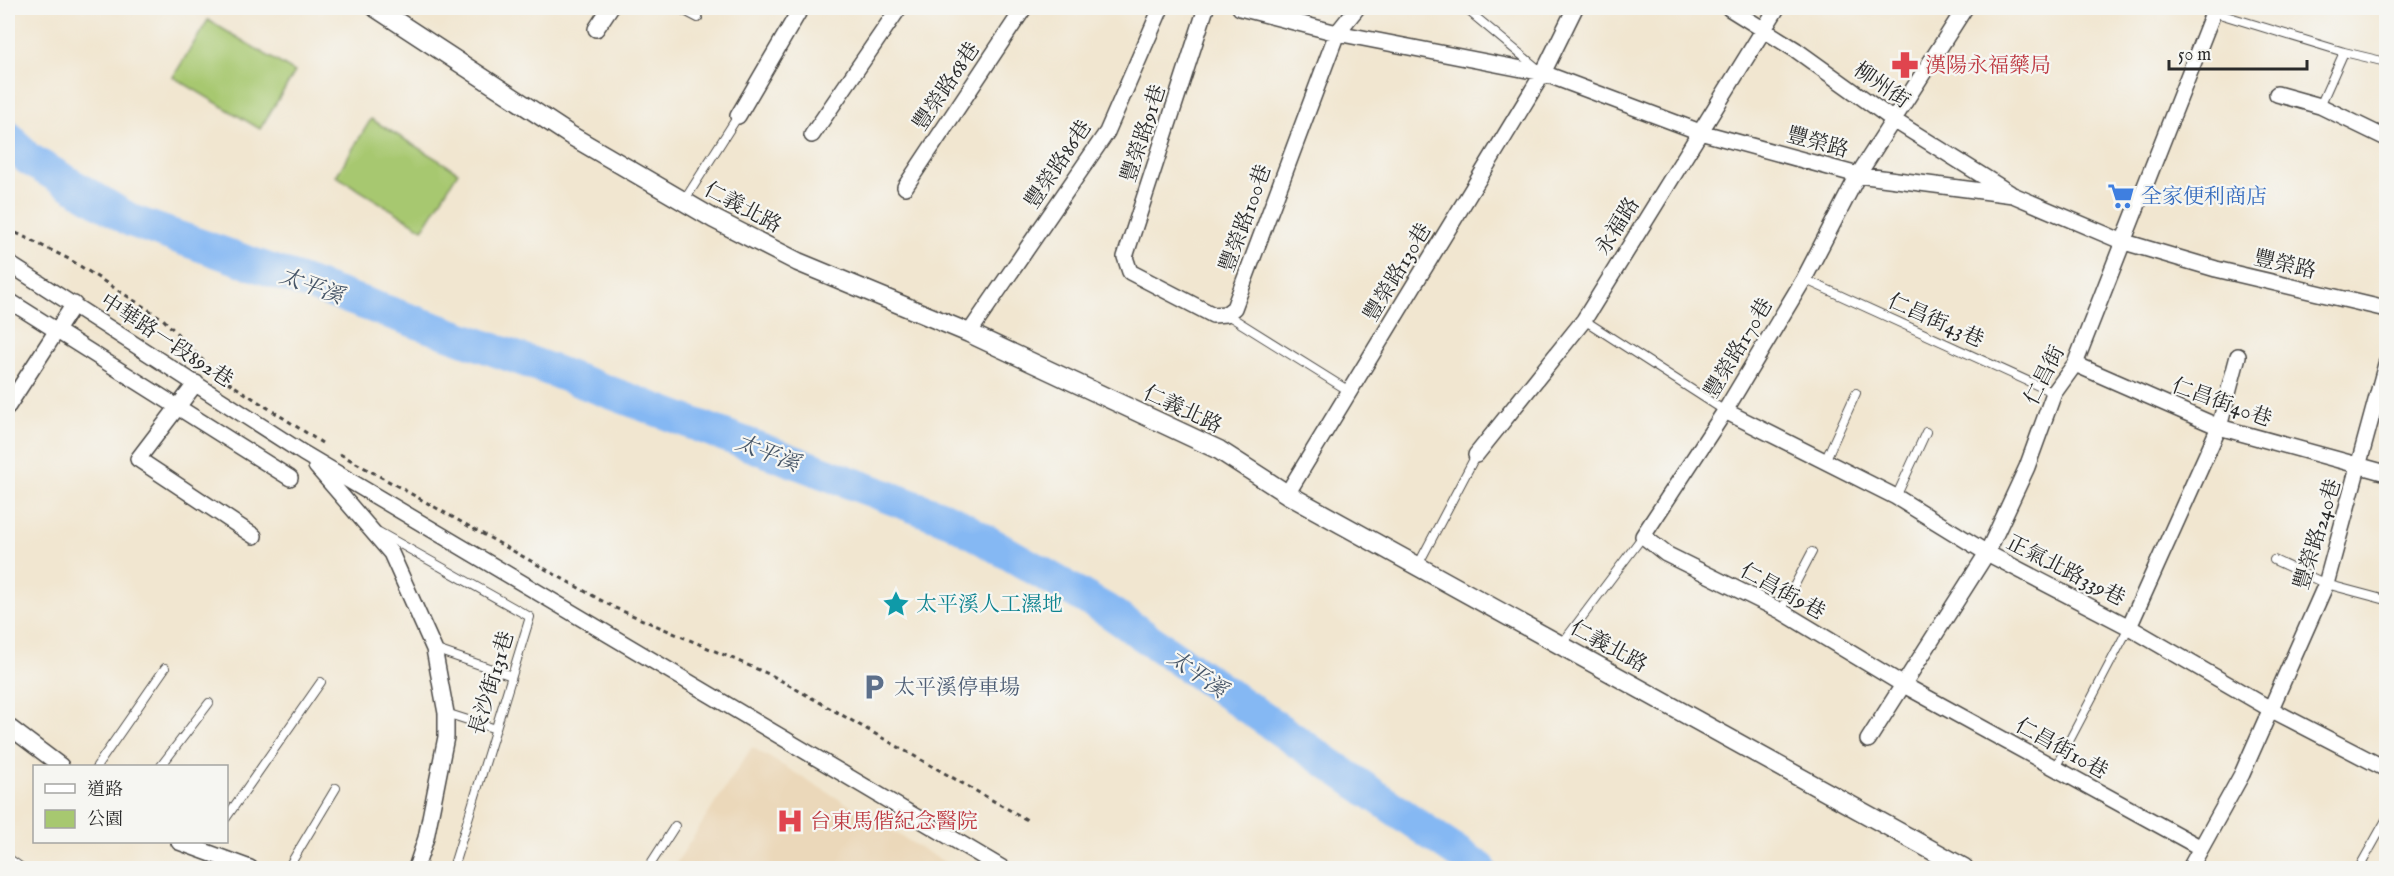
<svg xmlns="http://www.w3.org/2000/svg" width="2394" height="876" font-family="'IM FELL English','Noto Serif TC',serif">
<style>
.built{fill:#ebd8ba}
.green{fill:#a7c870;stroke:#697a4e;stroke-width:1.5}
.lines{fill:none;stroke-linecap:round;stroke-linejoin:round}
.river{stroke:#85b8f3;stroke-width:33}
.service-casing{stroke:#494744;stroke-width:10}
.minor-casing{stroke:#494744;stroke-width:18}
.tertiary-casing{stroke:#494744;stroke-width:21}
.path{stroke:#494744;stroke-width:3;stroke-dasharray:4.5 4.5;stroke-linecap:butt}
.service{stroke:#fff;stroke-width:8}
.minor{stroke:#fff;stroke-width:15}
.tertiary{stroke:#fff;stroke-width:18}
.labels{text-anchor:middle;stroke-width:4.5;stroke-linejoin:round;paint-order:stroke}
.health-label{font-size:21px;fill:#be3a42;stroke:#f6f6f2;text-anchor:start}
.street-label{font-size:21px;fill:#2b2b2b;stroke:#f6f6f2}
.shop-label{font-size:21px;fill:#366cbe;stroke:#f6f6f2;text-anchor:start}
.culture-label{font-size:21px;fill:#0d838f;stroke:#f6f6f2;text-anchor:start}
.service-label{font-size:21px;fill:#4e5e75;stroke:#f6f6f2;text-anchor:start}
.water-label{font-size:22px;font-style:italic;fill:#465567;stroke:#f6f6f2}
</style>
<rect width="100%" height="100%" fill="#f6f6f2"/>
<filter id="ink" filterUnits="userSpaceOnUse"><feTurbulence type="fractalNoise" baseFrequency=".0167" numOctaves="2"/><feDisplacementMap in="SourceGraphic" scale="12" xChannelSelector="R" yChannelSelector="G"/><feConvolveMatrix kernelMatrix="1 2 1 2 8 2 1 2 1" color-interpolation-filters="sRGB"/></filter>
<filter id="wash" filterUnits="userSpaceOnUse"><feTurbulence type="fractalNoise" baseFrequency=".008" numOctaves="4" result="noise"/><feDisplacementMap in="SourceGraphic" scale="24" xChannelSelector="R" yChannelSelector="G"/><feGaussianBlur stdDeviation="1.35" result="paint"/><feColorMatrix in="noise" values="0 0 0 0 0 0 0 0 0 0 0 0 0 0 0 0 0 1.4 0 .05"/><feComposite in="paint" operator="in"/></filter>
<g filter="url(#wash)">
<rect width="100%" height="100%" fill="#f1e6d0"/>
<!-- built -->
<path class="built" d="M 752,747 L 954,868 L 673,868 Z"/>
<!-- green -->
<path class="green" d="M 208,20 L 295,72 L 260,129 L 173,77 Z
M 371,119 L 458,172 L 423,229 L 336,176 Z"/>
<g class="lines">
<!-- river -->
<path class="river" d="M 8,137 L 27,158 L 132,221 L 537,365 L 952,521 L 1108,611 L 1480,868"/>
</g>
</g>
<g filter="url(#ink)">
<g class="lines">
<defs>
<path id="service" d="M 679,8 L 698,18
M 1465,8 L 1537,68
M 2213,12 L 2344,52 L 2386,62
M 2320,106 L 2344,52
M 684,201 L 738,116
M 1804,279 L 2054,393
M 1226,314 L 1349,391
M 1584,320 L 1725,411
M 1825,461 L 1856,393
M 1896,497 L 1926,432
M 379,532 L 530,617 L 453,868
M 2274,560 L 2326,584 L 2386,600
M 1418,565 L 1476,455
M 1781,611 L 1812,552
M 1561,645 L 1643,536
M 434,649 L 512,676
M 446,713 L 496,729
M 97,766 L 165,668
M 161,766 L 209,703
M 2055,768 L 2129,627
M 226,818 L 321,682
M 8,858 L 22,868
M 288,868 L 336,788
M 648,868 L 675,826
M 2359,868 L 2386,820"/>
<path id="minor" d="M 1206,8 L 1125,257 L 1130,272 L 1213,315 L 1226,314 L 1234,308 L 1337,33 L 1357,8
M 1240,8 L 1337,33 L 1543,73 L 1700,132 L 1858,175 L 2013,195 L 2121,241 L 2216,269 L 2386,309
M 1729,8 L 1796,50 L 1892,119 L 2010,193
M 1965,8 L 1858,175 L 1804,279 L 1725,411 L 1643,536 L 1666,554 L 1781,611 L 1902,684 L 2201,848
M 596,29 L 610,8
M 2277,94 L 2320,106 L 2386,138
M 738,116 L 801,8
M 812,135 L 899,8
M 905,187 L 1024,8
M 8,263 L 303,453 L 1002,868
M 8,300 L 290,478
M 969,333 L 1107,132 L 1161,8
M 2075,364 L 2219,427 L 2386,473
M 196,383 L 138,459 L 254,536
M 8,406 L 74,304
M 1725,411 L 1896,497 L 1987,553 L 2129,627 L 2272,710 L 2386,769
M 1476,455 L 1584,320 L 1777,8
M 316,466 L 391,553 L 434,649 L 446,713 L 446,737 L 426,838 L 416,868
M 1287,494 L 1543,73 L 1575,8
M 2129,627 L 2219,427 L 2238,356
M 8,726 L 61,766
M 1868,740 L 1987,553 L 2027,467 L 2054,393 L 2075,364 L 2215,8
M 179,842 L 250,868
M 2190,868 L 2242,774 L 2326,584 L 2386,364"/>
<path id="tertiary" d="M 376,8 L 570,135 L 714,219 L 798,262 L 969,333 L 1219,450 L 1287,494 L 1964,868"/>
</defs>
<!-- service casing -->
<use href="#service" class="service-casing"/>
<!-- minor casing -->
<use href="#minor" class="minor-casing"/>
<!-- tertiary casing -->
<use href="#tertiary" class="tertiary-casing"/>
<!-- path -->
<path class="path" d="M 8,229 L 69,259 L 163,319 L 217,375 L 322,443
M 340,454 L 613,607 L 773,676 L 1029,821"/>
<!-- service -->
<use href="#service" class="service"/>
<!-- minor -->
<use href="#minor" class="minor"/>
<!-- tertiary -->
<use href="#tertiary" class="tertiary"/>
</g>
</g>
<!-- icons -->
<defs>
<symbol id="pharmacy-bare" viewBox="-9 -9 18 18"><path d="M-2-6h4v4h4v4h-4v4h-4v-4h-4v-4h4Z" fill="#e0444e" stroke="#f6f6f2" stroke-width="2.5" paint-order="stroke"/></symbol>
<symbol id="supermarket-bare" viewBox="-9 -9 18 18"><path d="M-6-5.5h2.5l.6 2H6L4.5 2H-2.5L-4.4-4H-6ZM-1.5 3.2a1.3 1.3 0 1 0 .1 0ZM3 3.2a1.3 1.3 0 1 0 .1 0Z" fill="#3f7fe0" stroke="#f6f6f2" stroke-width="2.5" paint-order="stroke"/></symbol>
<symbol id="sight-bare" viewBox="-9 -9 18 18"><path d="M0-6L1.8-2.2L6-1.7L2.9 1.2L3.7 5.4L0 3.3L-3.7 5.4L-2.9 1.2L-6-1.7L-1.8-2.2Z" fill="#0f9aa8" stroke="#f6f6f2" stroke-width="2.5" paint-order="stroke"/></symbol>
<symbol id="parking-bare" viewBox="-9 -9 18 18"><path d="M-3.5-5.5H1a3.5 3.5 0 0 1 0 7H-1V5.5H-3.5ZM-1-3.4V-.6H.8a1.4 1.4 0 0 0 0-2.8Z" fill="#5c6f8a" stroke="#f6f6f2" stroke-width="2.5" paint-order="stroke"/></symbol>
<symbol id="hospital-bare" viewBox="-9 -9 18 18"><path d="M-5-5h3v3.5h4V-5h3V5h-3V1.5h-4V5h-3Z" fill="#e0444e" stroke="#f6f6f2" stroke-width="2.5" paint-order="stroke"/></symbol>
</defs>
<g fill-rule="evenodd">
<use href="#pharmacy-bare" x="1886" y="46" width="38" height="38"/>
<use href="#supermarket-bare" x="2102" y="177" width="38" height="38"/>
<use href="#sight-bare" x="877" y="585" width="38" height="38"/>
<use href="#parking-bare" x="855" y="668" width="38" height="38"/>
<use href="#hospital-bare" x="771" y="802" width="38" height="38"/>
</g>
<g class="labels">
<!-- health labels -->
<g class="health-label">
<text x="1925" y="72">漢陽永福藥局</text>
<text x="810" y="828">台東馬偕紀念醫院</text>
</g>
<!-- street labels -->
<g class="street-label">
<text transform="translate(1882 85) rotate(35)" y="7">柳州街</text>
<text transform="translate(946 86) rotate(-56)" y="7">豐榮路68巷</text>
<text transform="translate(1143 133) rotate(-72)" y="7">豐榮路91巷</text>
<text transform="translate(1818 142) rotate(15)" y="7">豐榮路</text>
<text transform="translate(1058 164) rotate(-56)" y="7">豐榮路86巷</text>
<text transform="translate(743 207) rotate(28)" y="7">仁義北路</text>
<text transform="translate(1245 218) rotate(-70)" y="7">豐榮路100巷</text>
<text transform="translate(1617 226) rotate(-58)" y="7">永福路</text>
<text transform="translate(2285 264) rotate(13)" y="7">豐榮路</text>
<text transform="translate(1397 272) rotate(-59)" y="7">豐榮路130巷</text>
<text transform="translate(1936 320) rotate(24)" y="7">仁昌街43巷</text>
<text transform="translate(167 340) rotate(33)" y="7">中華路一段892巷</text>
<text transform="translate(1738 348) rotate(-59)" y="7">豐榮路170巷</text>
<text transform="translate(2044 375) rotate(-63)" y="7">仁昌街</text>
<text transform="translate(2222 402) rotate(20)" y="7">仁昌街40巷</text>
<text transform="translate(1183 409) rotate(25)" y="7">仁義北路</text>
<text transform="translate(2317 534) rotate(-73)" y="7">豐榮路240巷</text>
<text transform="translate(2066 570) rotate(27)" y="7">正氣北路339巷</text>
<text transform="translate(1783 591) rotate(29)" y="7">仁昌街9巷</text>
<text transform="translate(1609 646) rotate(29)" y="7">仁義北路</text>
<text transform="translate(491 683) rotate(-73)" y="7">長沙街131巷</text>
<text transform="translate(2062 748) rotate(29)" y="7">仁昌街10巷</text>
</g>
<!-- shop labels -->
<g class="shop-label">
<text x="2141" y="203">全家便利商店</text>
</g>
<!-- culture labels -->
<g class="culture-label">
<text x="916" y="611">太平溪人工濕地</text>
</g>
<!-- service labels -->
<g class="service-label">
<text x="894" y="694">太平溪停車場</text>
</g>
<!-- water labels -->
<g class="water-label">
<text transform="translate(312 285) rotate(20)" y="8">太平溪</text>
<text transform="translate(768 452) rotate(21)" y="8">太平溪</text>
<text transform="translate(1198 673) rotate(35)" y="8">太平溪</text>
</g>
</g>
<!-- margin -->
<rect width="2394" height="876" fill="none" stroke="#f6f6f2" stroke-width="30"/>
<!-- legend -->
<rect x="33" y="765" width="195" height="78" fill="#f6f6f2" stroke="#a5a5a2" stroke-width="1.5"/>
<rect x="45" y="784" width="30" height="9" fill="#ffffff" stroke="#a5a5a2" stroke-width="1.5"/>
<text x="87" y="795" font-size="18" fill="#2b2b2b">道路</text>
<rect x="45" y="810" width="30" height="18" fill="#a7c870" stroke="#a5a5a2" stroke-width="1.5"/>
<text x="87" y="825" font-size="18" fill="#2b2b2b">公園</text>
<!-- scale -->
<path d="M2169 60v9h138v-9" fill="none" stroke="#2b2b2b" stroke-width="3"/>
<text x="2178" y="60" font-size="18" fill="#2b2b2b" stroke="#f6f6f2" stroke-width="4.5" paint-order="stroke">50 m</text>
</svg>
